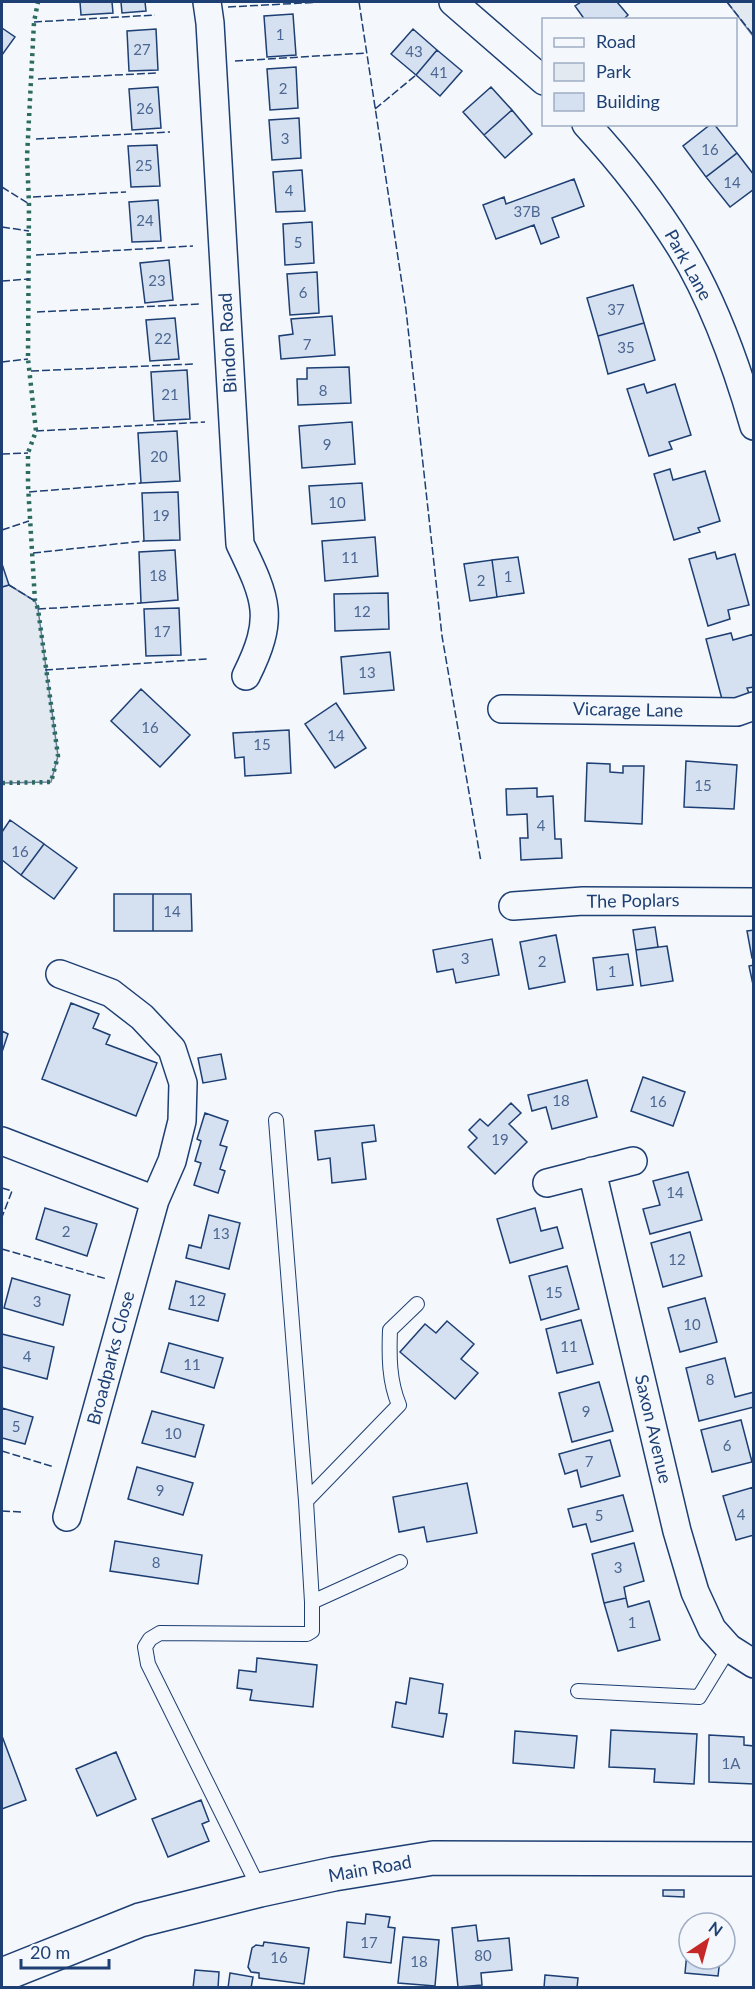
<svg xmlns="http://www.w3.org/2000/svg" width="755" height="1989" font-family="Lato,sans-serif">
<style>
.green{fill:#e3e9f0;stroke:#687fa3;stroke-width:1.5}
.building{fill:#d5e0f0;stroke:#1d3f73;stroke-width:1.5}
.lines{fill:none;stroke-linecap:round;stroke-linejoin:round}
.lane-casing{stroke:#1d3f73;stroke-width:16}
.street-casing{stroke:#1d3f73;stroke-width:30}
.secondary-casing{stroke:#1d3f73;stroke-width:36}
.lane{stroke:#f4f7fb;stroke-width:14}
.street{stroke:#f4f7fb;stroke-width:27}
.secondary{stroke:#f4f7fb;stroke-width:33}
.hedge{stroke:#2c6c60;stroke-width:4.5;stroke-dasharray:3 4.5;stroke-linecap:butt}
.fence{stroke:#1d3f73;stroke-width:1.5;stroke-dasharray:8 3;stroke-linecap:butt}
.labels{text-anchor:middle;stroke-width:4.5;stroke-linejoin:round;paint-order:stroke}
.number-label{font-size:15px;fill:#4b6792}
.street-label{font-size:18px;fill:#1d3f73;stroke:#f4f7fb}
</style>
<rect width="100%" height="100%" fill="#f4f7fb"/>
<!-- green -->
<path class="green" d="M 727,2 L 753,2 L 753,36 Z
M 9,585 L 35,601 L 38,609 L 58,756 L 51,782 L 2,783 L 2,587 Z"/>
<!-- building -->
<path class="building" d="M 80,2 L 112,2 L 113,13 L 81,15 Z
M 121,2 L 145,2 L 146,11 L 122,13 Z
M 581,2 L 617,2 L 628,15 L 623,20 L 585,20 L 575,6 Z
M 293,14 L 296,55 L 267,57 L 264,16 Z
M 2,28 L 15,37 L 2,55 Z
M 156,29 L 158,70 L 129,71 L 127,31 Z
M 413,29 L 437,50 L 416,75 L 391,54 Z
M 437,50 L 462,71 L 440,96 L 416,75 Z
M 296,67 L 298,108 L 270,110 L 267,69 Z
M 158,87 L 161,128 L 132,130 L 129,89 Z
M 491,87 L 512,110 L 484,135 L 463,112 Z
M 512,110 L 532,134 L 505,158 L 484,135 Z
M 299,118 L 301,158 L 272,160 L 269,120 Z
M 711,124 L 714,124 L 737,153 L 706,177 L 683,146 Z
M 157,145 L 160,186 L 131,187 L 128,146 Z
M 737,153 L 754,175 L 754,189 L 730,207 L 706,177 Z
M 302,170 L 305,211 L 276,212 L 273,172 Z
M 574,179 L 584,206 L 552,218 L 559,237 L 541,244 L 534,225 L 496,239 L 483,205 L 504,197 L 506,204 Z
M 158,200 L 161,241 L 132,242 L 129,202 Z
M 312,222 L 314,263 L 285,265 L 283,224 Z
M 169,260 L 173,300 L 145,303 L 140,263 Z
M 317,272 L 319,313 L 290,315 L 287,274 Z
M 633,285 L 644,323 L 598,336 L 587,298 Z
M 332,316 L 335,355 L 281,359 L 279,336 L 293,334 L 291,319 Z
M 175,318 L 179,359 L 150,361 L 146,320 Z
M 644,323 L 655,360 L 608,374 L 598,336 Z
M 349,367 L 351,403 L 298,405 L 297,379 L 307,379 L 307,368 Z
M 187,370 L 190,419 L 154,421 L 151,372 Z
M 644,384 L 647,393 L 675,384 L 691,435 L 669,442 L 672,449 L 649,456 L 627,389 Z
M 352,422 L 355,464 L 302,468 L 299,426 Z
M 177,431 L 180,481 L 141,483 L 138,433 Z
M 670,469 L 673,480 L 705,471 L 720,521 L 698,528 L 700,532 L 674,540 L 654,474 Z
M 362,483 L 365,520 L 312,524 L 309,486 Z
M 178,492 L 180,540 L 144,541 L 142,493 Z
M 375,537 L 378,576 L 325,581 L 322,541 Z
M 175,550 L 178,600 L 141,603 L 139,552 Z
M 715,552 L 717,559 L 735,554 L 749,605 L 728,610 L 730,619 L 708,626 L 689,559 Z
M 518,557 L 524,593 L 497,597 L 492,560 Z
M 492,560 L 497,597 L 470,601 L 464,564 Z
M 2,564 L 9,585 L 2,587 Z
M 388,593 L 389,629 L 335,631 L 334,594 Z
M 179,608 L 181,655 L 146,656 L 144,609 Z
M 731,633 L 733,640 L 754,634 L 754,687 L 747,688 L 750,696 L 723,703 L 706,639 Z
M 390,652 L 394,690 L 344,694 L 341,657 Z
M 141,689 L 190,735 L 160,767 L 111,721 Z
M 336,703 L 366,748 L 335,768 L 305,724 Z
M 289,730 L 291,773 L 245,776 L 244,757 L 235,758 L 233,733 Z
M 686,761 L 737,765 L 734,809 L 684,807 Z
M 587,763 L 610,764 L 610,772 L 623,773 L 623,766 L 644,766 L 642,824 L 585,821 Z
M 537,788 L 537,797 L 553,796 L 555,839 L 561,839 L 562,858 L 521,860 L 520,838 L 528,838 L 527,814 L 507,815 L 506,789 Z
M 10,820 L 44,844 L 21,875 L 2,860 L 2,832 Z
M 44,844 L 77,868 L 54,899 L 21,875 Z
M 114,894 L 153,894 L 153,931 L 114,931 Z
M 153,894 L 191,894 L 192,931 L 153,931 Z
M 655,927 L 658,947 L 636,950 L 633,930 Z
M 754,930 L 754,958 L 752,958 L 747,931 Z
M 556,935 L 565,982 L 529,989 L 520,942 Z
M 492,939 L 499,975 L 456,983 L 453,969 L 437,972 L 433,950 Z
M 667,946 L 673,981 L 641,986 L 636,950 Z
M 628,954 L 633,985 L 597,990 L 593,958 Z
M 754,965 L 754,989 L 749,966 Z
M 71,1003 L 99,1014 L 93,1028 L 110,1035 L 106,1044 L 157,1063 L 136,1116 L 42,1079 Z
M 2,1031 L 8,1034 L 2,1052 Z
M 221,1054 L 226,1079 L 203,1083 L 198,1058 Z
M 643,1077 L 685,1092 L 673,1126 L 631,1111 Z
M 587,1080 L 597,1117 L 552,1129 L 546,1107 L 532,1111 L 528,1095 Z
M 511,1103 L 521,1113 L 509,1124 L 527,1142 L 495,1174 L 468,1147 L 477,1138 L 469,1130 L 480,1119 L 488,1126 Z
M 205,1113 L 228,1121 L 220,1145 L 227,1147 L 220,1169 L 225,1171 L 218,1193 L 194,1185 L 201,1163 L 195,1161 L 201,1141 L 197,1139 Z
M 374,1125 L 376,1141 L 362,1143 L 366,1179 L 332,1183 L 330,1158 L 318,1160 L 315,1131 Z
M 688,1172 L 702,1220 L 650,1234 L 643,1209 L 660,1205 L 653,1181 Z
M 45,1208 L 97,1224 L 87,1256 L 36,1239 Z
M 535,1208 L 541,1231 L 557,1227 L 563,1248 L 510,1263 L 497,1219 Z
M 209,1215 L 240,1223 L 229,1269 L 186,1258 L 189,1245 L 201,1248 Z
M 690,1232 L 702,1276 L 663,1287 L 651,1243 Z
M 567,1266 L 579,1309 L 541,1320 L 529,1276 Z
M 12,1278 L 70,1295 L 63,1325 L 4,1308 Z
M 176,1281 L 225,1294 L 218,1321 L 169,1309 Z
M 705,1298 L 717,1342 L 680,1352 L 668,1308 Z
M 581,1320 L 593,1364 L 557,1373 L 546,1329 Z
M 447,1321 L 474,1344 L 461,1359 L 478,1373 L 455,1399 L 400,1352 L 425,1324 L 436,1333 Z
M 2,1334 L 54,1347 L 47,1379 L 2,1367 Z
M 169,1343 L 223,1358 L 214,1388 L 161,1372 Z
M 725,1358 L 735,1397 L 754,1392 L 754,1407 L 699,1421 L 686,1368 Z
M 599,1382 L 613,1431 L 572,1442 L 559,1393 Z
M 2,1408 L 33,1417 L 25,1444 L 2,1438 Z
M 152,1411 L 204,1425 L 195,1457 L 142,1443 Z
M 741,1420 L 752,1462 L 712,1472 L 701,1430 Z
M 610,1440 L 620,1476 L 581,1487 L 577,1470 L 565,1474 L 559,1454 Z
M 137,1467 L 193,1483 L 183,1515 L 128,1499 Z
M 467,1483 L 477,1533 L 427,1542 L 424,1527 L 399,1532 L 393,1497 Z
M 754,1487 L 754,1535 L 736,1540 L 723,1496 Z
M 623,1495 L 633,1531 L 591,1542 L 586,1524 L 573,1527 L 568,1509 Z
M 115,1541 L 202,1555 L 198,1584 L 110,1571 Z
M 634,1543 L 644,1581 L 624,1587 L 626,1598 L 604,1603 L 592,1554 Z
M 626,1598 L 628,1607 L 649,1601 L 660,1640 L 618,1651 L 604,1603 Z
M 257,1658 L 317,1665 L 313,1707 L 250,1700 L 252,1690 L 237,1688 L 239,1670 L 256,1672 Z
M 410,1678 L 443,1684 L 439,1713 L 447,1714 L 443,1737 L 392,1727 L 396,1702 L 406,1704 Z
M 611,1730 L 697,1734 L 694,1784 L 654,1782 L 655,1769 L 609,1767 Z
M 515,1731 L 577,1736 L 574,1768 L 513,1763 Z
M 709,1735 L 744,1737 L 744,1745 L 754,1746 L 754,1784 L 709,1782 Z
M 2,1736 L 26,1800 L 2,1809 Z
M 116,1752 L 136,1799 L 97,1816 L 76,1769 Z
M 201,1800 L 209,1821 L 202,1824 L 209,1841 L 168,1857 L 152,1819 Z
M 663,1890 L 684,1890 L 684,1897 L 663,1896 Z
M 366,1914 L 390,1917 L 388,1927 L 395,1928 L 391,1963 L 344,1957 L 347,1922 L 365,1924 Z
M 476,1925 L 478,1941 L 509,1938 L 512,1970 L 481,1973 L 482,1985 L 458,1987 L 452,1928 Z
M 689,1932 L 689,1959 L 720,1959 L 718,1976 L 685,1973 Z
M 403,1937 L 439,1940 L 435,1986 L 398,1983 Z
M 264,1942 L 309,1948 L 304,1984 L 259,1978 L 259,1973 L 251,1972 L 248,1967 L 252,1948 L 256,1945 L 263,1946 Z
M 195,1970 L 219,1972 L 218,1988 L 193,1988 Z
M 230,1973 L 253,1977 L 251,1988 L 228,1988 Z
M 545,1975 L 578,1978 L 577,1988 L 544,1988 Z"/>
<g class="lines">
<defs>
<path id="lane" d="M 276,1120 L 306,1501
M 312,1602 L 306,1501 L 399,1405 C 389,1381 389,1356 390,1330 L 417,1304
M 578,1691 L 699,1697 L 729,1648
M 260,1890 L 148,1664 L 145,1647 L 150,1639 L 160,1633 L 307,1634 L 312,1631 L 312,1602 L 400,1562"/>
<path id="street" d="M 207,2 L 210,23 L 240,544 C 267,600 275,618 246,676
M 453,2 L 544,81
M 586,124 C 621,162 654,204 681,248 C 713,300 737,367 754,426
M 502,709 L 737,712 L 754,706
M 513,906 L 583,901 L 754,902
M 60,974 L 111,993 L 142,1017 L 172,1049 L 183,1083 L 182,1121 L 172,1161 L 155,1200 L 67,1517
M 2,1141 L 155,1200
M 592,1171 L 677,1531 L 695,1592 L 712,1629 L 729,1648 L 754,1664
M 547,1183 L 633,1161"/>
<path id="secondary" d="M 2,1975 L 140,1920 L 260,1890 L 334,1874 L 433,1858 L 754,1859"/>
</defs>
<!-- lane casing -->
<use href="#lane" class="lane-casing"/>
<!-- street casing -->
<use href="#street" class="street-casing"/>
<!-- secondary casing -->
<use href="#secondary" class="secondary-casing"/>
<!-- lane -->
<use href="#lane" class="lane"/>
<!-- street -->
<use href="#street" class="street"/>
<!-- secondary -->
<use href="#secondary" class="secondary"/>
<!-- hedge -->
<path class="hedge" d="M 2,783 L 51,782 L 58,756 L 38,609 L 35,601 L 28,485 L 28,453 L 36,431 L 28,359 L 29,204 L 27,157 L 34,22 L 38,2"/>
<!-- fence -->
<path class="fence" d="M 359,2 L 406,310 L 442,636 L 481,862
M 727,2 L 754,36
M 228,7 L 322,2
M 34,22 L 155,15
M 235,61 L 367,53
M 38,79 L 157,73
M 375,109 L 416,75
M 36,139 L 170,132
M 2,187 L 29,204
M 33,197 L 126,192
M 2,227 L 29,231
M 36,255 L 193,246
M 2,281 L 29,279
M 37,312 L 200,304
M 2,362 L 28,359
M 31,371 L 194,364
M 36,431 L 205,422
M 2,454 L 28,453
M 29,492 L 141,483
M 2,530 L 29,521
M 33,553 L 144,541
M 9,585 L 35,601
M 38,609 L 141,603
M 45,670 L 207,659
M 2,1188 L 12,1191 L 2,1217
M 2,1249 L 107,1279
M 2,1451 L 54,1467
M 2,1511 L 23,1512"/>
</g>
<g class="labels">
<!-- number labels -->
<g class="number-label">
<text x="280" y="40">1</text>
<text x="142" y="55">27</text>
<text x="414" y="57">43</text>
<text x="439" y="78">41</text>
<text x="283" y="94">2</text>
<text x="145" y="114">26</text>
<text x="285" y="144">3</text>
<text x="710" y="155">16</text>
<text x="144" y="171">25</text>
<text x="732" y="188">14</text>
<text x="289" y="196">4</text>
<text x="527" y="217">37B</text>
<text x="145" y="226">24</text>
<text x="298" y="248">5</text>
<text x="157" y="286">23</text>
<text x="303" y="298">6</text>
<text x="616" y="315">37</text>
<text x="163" y="344">22</text>
<text x="307" y="350">7</text>
<text x="626" y="353">35</text>
<text x="323" y="396">8</text>
<text x="170" y="400">21</text>
<text x="327" y="450">9</text>
<text x="159" y="462">20</text>
<text x="337" y="508">10</text>
<text x="161" y="521">19</text>
<text x="350" y="563">11</text>
<text x="158" y="581">18</text>
<text x="508" y="582">1</text>
<text x="481" y="586">2</text>
<text x="362" y="617">12</text>
<text x="162" y="637">17</text>
<text x="367" y="678">13</text>
<text x="150" y="733">16</text>
<text x="336" y="741">14</text>
<text x="262" y="750">15</text>
<text x="703" y="791">15</text>
<text x="541" y="831">4</text>
<text x="20" y="857">16</text>
<text x="172" y="917">14</text>
<text x="465" y="964">3</text>
<text x="542" y="967">2</text>
<text x="612" y="977">1</text>
<text x="561" y="1106">18</text>
<text x="658" y="1107">16</text>
<text x="500" y="1145">19</text>
<text x="675" y="1198">14</text>
<text x="66" y="1237">2</text>
<text x="221" y="1239">13</text>
<text x="677" y="1265">12</text>
<text x="554" y="1298">15</text>
<text x="197" y="1306">12</text>
<text x="37" y="1307">3</text>
<text x="692" y="1330">10</text>
<text x="569" y="1352">11</text>
<text x="27" y="1362">4</text>
<text x="192" y="1370">11</text>
<text x="710" y="1385">8</text>
<text x="586" y="1417">9</text>
<text x="16" y="1432">5</text>
<text x="173" y="1439">10</text>
<text x="727" y="1451">6</text>
<text x="589" y="1467">7</text>
<text x="160" y="1496">9</text>
<text x="741" y="1520">4</text>
<text x="599" y="1521">5</text>
<text x="156" y="1568">8</text>
<text x="618" y="1573">3</text>
<text x="632" y="1628">1</text>
<text x="731" y="1769">1A</text>
<text x="369" y="1948">17</text>
<text x="483" y="1961">80</text>
<text x="279" y="1963">16</text>
<text x="419" y="1967">18</text>
</g>
<!-- street labels -->
<g class="street-label">
<text transform="translate(688 265) rotate(61)" y="6">Park Lane</text>
<text transform="translate(228 343) rotate(-93)" y="6">Bindon Road</text>
<text transform="translate(628 710) rotate(1)" y="6">Vicarage Lane</text>
<text transform="translate(633 901) rotate(-1)" y="6">The Poplars</text>
<text transform="translate(111 1358) rotate(-75)" y="6">Broadparks Close</text>
<text transform="translate(653 1429) rotate(77)" y="6">Saxon Avenue</text>
<text transform="translate(370 1869) rotate(-10)" y="6">Main Road</text>
</g>
</g>
<!-- border -->
<rect width="755" height="1989" fill="none" stroke="#1d3f73" stroke-width="6"/>
<!-- legend -->
<rect x="542" y="18" width="195" height="108" fill="#f4f7fb" stroke="#9eadc5" stroke-width="1.5"/>
<rect x="554" y="38" width="30" height="9" fill="#f4f7fb" stroke="#9eadc5" stroke-width="1.5"/>
<text x="596" y="48" font-size="18" fill="#1d3f73">Road</text>
<rect x="554" y="63" width="30" height="18" fill="#e3e9f0" stroke="#9eadc5" stroke-width="1.5"/>
<text x="596" y="78" font-size="18" fill="#1d3f73">Park</text>
<rect x="554" y="93" width="30" height="18" fill="#d5e0f0" stroke="#9eadc5" stroke-width="1.5"/>
<text x="596" y="108" font-size="18" fill="#1d3f73">Building</text>
<!-- north arrow -->
<g transform="translate(707 1941) rotate(36)"><circle r="28" fill="#f4f7fb" stroke="#9eadc5" stroke-width="1.5"/>
<path d="M0-4.5L10 22L0 15L-10 22Z" fill="#c62828"/>
<text y="-9" font-size="16" font-weight="bold" text-anchor="middle" fill="#1d3f73">N</text>
</g>
<!-- scale -->
<path d="M21 1959v9h88v-9" fill="none" stroke="#1d3f73" stroke-width="3"/>
<text x="30" y="1959" font-size="18" fill="#1d3f73" stroke="#f4f7fb" stroke-width="4.5" paint-order="stroke">20 m</text>
</svg>
